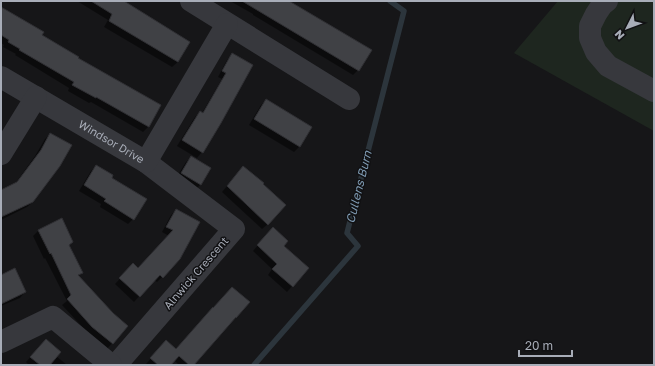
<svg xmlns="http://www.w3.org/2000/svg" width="655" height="366" font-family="'Golos Text',sans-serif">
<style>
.green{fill:#1e261f}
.shadow{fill:#0007}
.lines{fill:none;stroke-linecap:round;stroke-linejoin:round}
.stream{stroke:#2c353c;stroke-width:5.5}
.building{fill:#404145;stroke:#303034}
.minor{stroke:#37383d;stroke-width:22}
.labels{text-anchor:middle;stroke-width:3;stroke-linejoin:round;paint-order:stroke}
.street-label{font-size:11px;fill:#a8adb8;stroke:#111113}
.water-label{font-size:12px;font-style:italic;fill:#7f9bb3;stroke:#111113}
</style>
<rect width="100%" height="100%" fill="#161618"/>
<!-- green -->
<path class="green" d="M 558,1 L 654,1 L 654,131 L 514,53 Z"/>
<!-- shadow -->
<path class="shadow" d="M 77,1 L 122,1 L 189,42 L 178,62 L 172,67 L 104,27 L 108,20 Z
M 230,1 L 287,1 L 358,70 L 353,75 L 253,15 L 253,14 Z
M 1,8 L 76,58 L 160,106 L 148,127 L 143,132 L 91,102 L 89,103 L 68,91 L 69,88 L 15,55 L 16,54 L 3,47 L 4,45 L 1,43 Z
M 233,55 L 220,123 L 202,152 L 197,158 L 177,146 L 195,117 L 200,112 L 202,113 L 222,79 L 218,77 L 227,60 Z
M 266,100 L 311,127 L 299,147 L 294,152 L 249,125 L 261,105 Z
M 50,134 L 33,202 L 27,207 L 1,220 L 1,191 L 15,184 L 35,156 L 45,139 Z
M 191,157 L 210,169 L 200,185 L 195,190 L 176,178 L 186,162 Z
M 96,166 L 110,178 L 133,219 L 128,224 L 100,207 L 101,204 L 79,191 L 91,171 Z
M 238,173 L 268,224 L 262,229 L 222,192 Z
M 176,210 L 199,222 L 162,277 L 157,282 L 154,280 L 134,302 L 115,284 L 128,270 L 138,269 L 169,236 L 162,232 L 171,215 Z
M 38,231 L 72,242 L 68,246 L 81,272 L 78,276 L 112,313 L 127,326 L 107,349 L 87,332 L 62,305 L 67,301 L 45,258 L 44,259 L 33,236 Z
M 268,234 L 308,268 L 287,292 L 268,275 L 272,269 L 253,251 Z
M 1,276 L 25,292 L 20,298 L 1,306 Z
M 41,345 L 56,356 L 67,365 L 29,365 L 26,362 Z
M 161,347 L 176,350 L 193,365 L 179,365 L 174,360 L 170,365 L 147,365 L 146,364 Z"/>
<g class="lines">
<!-- stream -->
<path class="stream" d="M 254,365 L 358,246 L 347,233 L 404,11 L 390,1"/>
</g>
<!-- building -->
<path class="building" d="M 91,1 L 124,1 L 190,42 L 178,62 L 109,21 L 112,14 Z
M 242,1 L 289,1 L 372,50 L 359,71 Z
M 1,7 L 44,32 L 42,35 L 79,57 L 78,58 L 161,105 L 149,127 L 96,97 L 96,98 L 72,85 L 74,82 L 19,50 L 20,49 L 8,42 L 9,40 L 1,35 Z
M 232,53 L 253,65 L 221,123 L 203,153 L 182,140 L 200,111 L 203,113 L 226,73 L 222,71 Z
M 266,99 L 312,127 L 300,147 L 254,119 Z
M 50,133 L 72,145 L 60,166 L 33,202 L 1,217 L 1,190 L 17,182 L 41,150 Z
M 191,156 L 211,168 L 201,185 L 181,173 Z
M 96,165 L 113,175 L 112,178 L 147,199 L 134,220 L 104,201 L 106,199 L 84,185 Z
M 243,166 L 264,183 L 263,184 L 286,205 L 268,225 L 227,186 Z
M 176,209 L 200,222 L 180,259 L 163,278 L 160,275 L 140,297 L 119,278 L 133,263 L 138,268 L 173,230 L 166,227 Z
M 62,218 L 73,242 L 69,245 L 83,273 L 78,275 L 113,313 L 128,326 L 113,344 L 92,327 L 67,299 L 71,295 L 51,253 L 50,254 L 38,230 Z
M 273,227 L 288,241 L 284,246 L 309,268 L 293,287 L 272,269 L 277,264 L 257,245 Z
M 15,268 L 26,292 L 1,304 L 1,275 Z
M 232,287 L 250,302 L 236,318 L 236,317 L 194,365 L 189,365 L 179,356 L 171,365 L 158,365 L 150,358 L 166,340 L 176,349 L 213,307 L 213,308 Z
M 46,339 L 61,352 L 50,365 L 40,365 L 30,357 Z"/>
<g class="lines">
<!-- minor -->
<g class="minor">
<path d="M 191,1 L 349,99"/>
<path d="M 607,1 L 602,5 L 596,14 L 590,26 L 590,38 L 596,52 L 608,66 L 654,91"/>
<path id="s1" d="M 1,77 L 146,162 L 234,229 L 116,365"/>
<path d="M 1,154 L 36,97"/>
<path d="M 146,162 L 227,24"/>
<path d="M 1,342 L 53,317 L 111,365"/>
</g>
</g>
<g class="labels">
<!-- street labels -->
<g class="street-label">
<text dy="4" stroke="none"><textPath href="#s1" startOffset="128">Windsor Drive</textPath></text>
<text transform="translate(196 273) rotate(-49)" y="4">Alnwick Crescent</text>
</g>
<!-- water labels -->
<g class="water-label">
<text transform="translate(359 187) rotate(-76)" y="4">Cullens Burn</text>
</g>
</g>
<!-- border -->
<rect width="655" height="366" fill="none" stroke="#a8adb8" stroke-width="4"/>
<!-- north arrow -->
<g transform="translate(627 28) rotate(228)" stroke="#111113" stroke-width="3" paint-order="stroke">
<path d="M0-3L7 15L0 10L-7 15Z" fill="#a8adb8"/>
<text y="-6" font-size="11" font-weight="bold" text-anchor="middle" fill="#a8adb8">N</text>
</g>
<!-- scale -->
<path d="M519 350v6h53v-6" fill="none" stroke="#a8adb8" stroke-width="2"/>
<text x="525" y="350" font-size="12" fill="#a8adb8" stroke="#111113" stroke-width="3" paint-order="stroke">20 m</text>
</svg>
